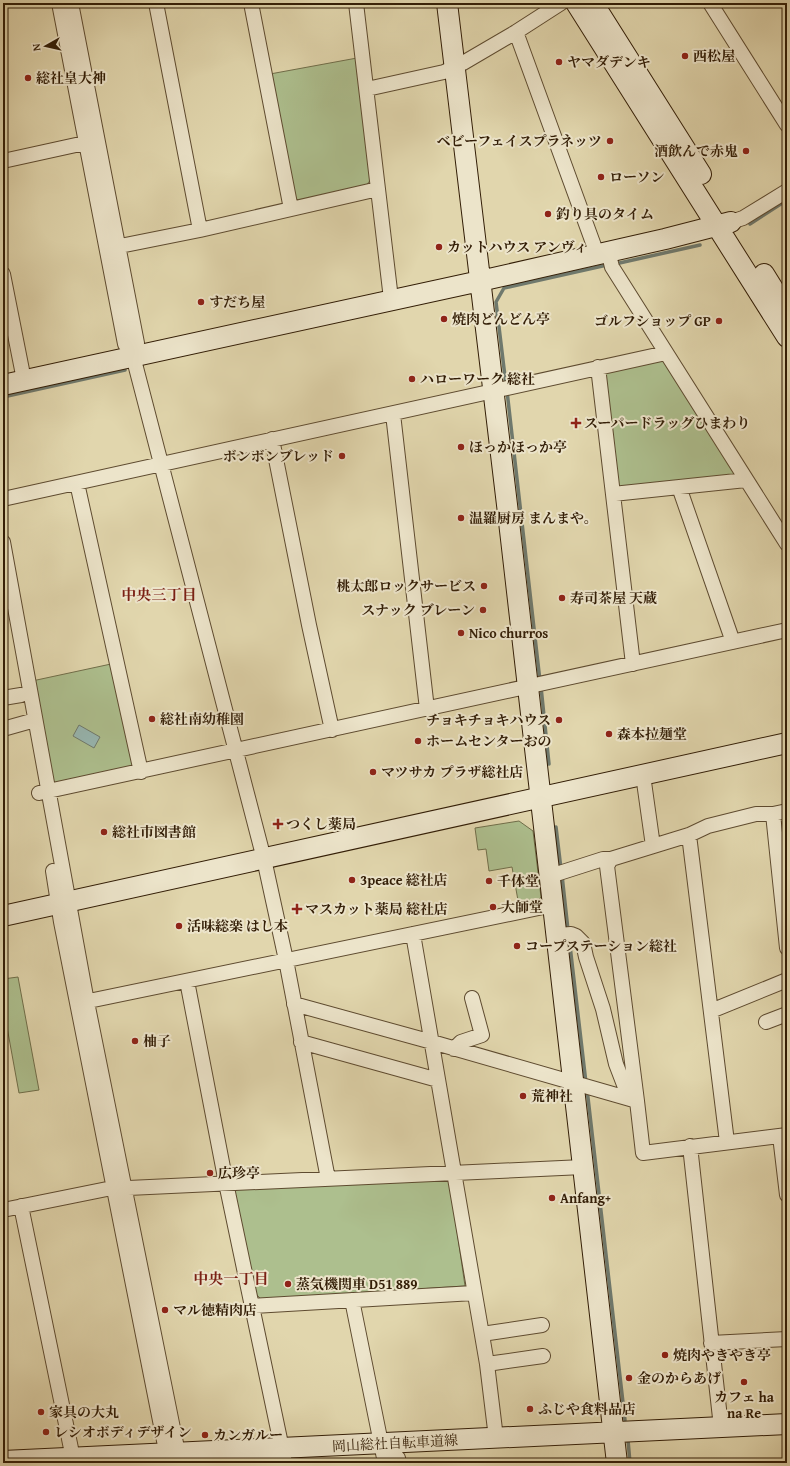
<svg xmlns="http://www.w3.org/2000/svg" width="790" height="1466" font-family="'Gentium Book Plus','Noto Serif JP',serif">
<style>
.green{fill:#adbf8e;stroke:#706e4a}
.water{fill:#97b7b2;stroke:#6f796d}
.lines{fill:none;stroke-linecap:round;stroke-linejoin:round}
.stream{stroke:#6f796d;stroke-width:3.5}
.street-casing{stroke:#5e4b30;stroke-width:16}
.secondary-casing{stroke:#321d06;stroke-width:22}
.street{stroke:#ece4ca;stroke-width:14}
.secondary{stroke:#ece4ca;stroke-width:20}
.poi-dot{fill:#8f2418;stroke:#ece4ca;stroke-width:1.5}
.labels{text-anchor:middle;stroke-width:4;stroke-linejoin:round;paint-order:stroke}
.poi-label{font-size:14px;font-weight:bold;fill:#321d06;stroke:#ece4ca;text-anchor:start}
.street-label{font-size:14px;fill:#321d06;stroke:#ece4ca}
.neighbourhood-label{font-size:15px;font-weight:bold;fill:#7a1f14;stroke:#ece4ca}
</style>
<rect width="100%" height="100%" fill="#e1d6ad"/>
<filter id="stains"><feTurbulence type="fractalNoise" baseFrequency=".005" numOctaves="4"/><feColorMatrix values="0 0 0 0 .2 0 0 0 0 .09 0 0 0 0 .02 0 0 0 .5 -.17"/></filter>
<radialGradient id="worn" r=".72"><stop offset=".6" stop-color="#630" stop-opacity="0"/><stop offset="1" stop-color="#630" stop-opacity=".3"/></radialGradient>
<!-- green -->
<path class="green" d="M 357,58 L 372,178 L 364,188 L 299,201 L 295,199 L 270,74 Z
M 660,358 L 666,361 L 736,474 L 734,478 L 617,487 L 604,376 L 608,370 Z
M 111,664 L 133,765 L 130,769 L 55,786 L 49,781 L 32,681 Z
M 519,821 L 533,831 L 541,897 L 536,903 L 519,906 L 512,867 L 489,871 L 486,849 L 478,850 L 475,828 Z
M 18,977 L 39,1090 L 19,1093 L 3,1005 L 3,979 Z
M 444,1177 L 450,1182 L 465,1286 L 261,1299 L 255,1293 L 235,1192 L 238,1189 Z"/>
<!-- water -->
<path class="water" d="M 79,725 L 100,737 L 94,748 L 73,736 Z"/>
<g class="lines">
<!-- stream -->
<path class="stream" d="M 750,224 L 787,200
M 615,264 L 700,245
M 506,385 L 496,302 L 504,288 L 607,265
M 507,391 L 540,681
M 3,397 L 125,370
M 541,687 L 549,764
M 556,827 L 561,869
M 562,875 L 568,930
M 569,937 L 586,1083
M 587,1089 L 625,1420
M 628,1440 L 630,1463"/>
<defs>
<path id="street" d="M 59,3 L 125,344 L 133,356 L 137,343 L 71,3
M 156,3 L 200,230
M 251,3 L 291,209
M 356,3 L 391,299
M 710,3 L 787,125
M 516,32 L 597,254
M 367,89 L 444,72 L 463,63 L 516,32 L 561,3
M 3,161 L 94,141
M 731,222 L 743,218 L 787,191
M 110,248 L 200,230 L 378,189
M 608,251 L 612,267 L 787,544
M 3,274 L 24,380
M 133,356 L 264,859 L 286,960 L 328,1179
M 598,367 L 633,664
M 393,414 L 427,709
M 272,439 L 309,625 L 332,730
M 77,483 L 141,772
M 679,487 L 733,642
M 613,494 L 746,480
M 3,499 L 666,353
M 3,542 L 87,1002 L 180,1463
M 3,698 L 21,695
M 3,729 L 35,720
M 643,775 L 653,846
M 39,793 L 787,630
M 773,814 L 787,948
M 689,835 L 727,1142
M 53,871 L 61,922 L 168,1461
M 550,876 L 603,859 L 611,859
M 413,934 L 487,1364 L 496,1438
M 557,935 L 571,934 L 576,936 L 583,943 L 586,957 L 603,1009 L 616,1064 L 626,1090 L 637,1101
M 187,981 L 226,1183 L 285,1463
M 79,1003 L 553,905
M 294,1004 L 432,1042 L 637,1101 L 643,1153 L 787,1135
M 711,1011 L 787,980
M 766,1022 L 787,1014
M 301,1042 L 438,1080
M 454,1049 L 461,1042 L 482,1035 L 472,998
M 637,1101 L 607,866 L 611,859 L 689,835 L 708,826 L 756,814 L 773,814 L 787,811
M 780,1136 L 787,1195
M 690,1146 L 721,1427
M 21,1206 L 74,1463
M 3,1210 L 107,1189 L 583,1167
M 352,1300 L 385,1463
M 252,1306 L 474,1293
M 482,1334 L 542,1325
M 711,1343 L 787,1339
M 487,1364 L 543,1356
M 381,1443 L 398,1458 L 399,1463"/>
<path id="secondary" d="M 447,3 L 508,513 L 617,1463
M 576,3 L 787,337
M 593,3 L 701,174
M 764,274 L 787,311
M 3,385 L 480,281 L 665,239 L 731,222
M 3,916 L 787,743
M 3,1461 L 787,1424"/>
</defs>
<!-- street casing -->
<use href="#street" class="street-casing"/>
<!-- secondary casing -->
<use href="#secondary" class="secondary-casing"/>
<!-- street -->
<use href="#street" class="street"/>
<!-- secondary -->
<use href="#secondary" class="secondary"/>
</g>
<!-- markers -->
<g class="poi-dot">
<circle cx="685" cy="56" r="4"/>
<circle cx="559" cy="62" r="4"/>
<circle cx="28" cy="78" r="4"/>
<circle cx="610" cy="141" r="4"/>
<circle cx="746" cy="151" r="4"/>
<circle cx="601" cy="177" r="4"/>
<circle cx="548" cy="214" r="4"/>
<circle cx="439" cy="247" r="4"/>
<circle cx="201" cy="302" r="4"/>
<circle cx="444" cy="319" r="4"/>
<circle cx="719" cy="321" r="4"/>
<circle cx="412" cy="379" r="4"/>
<path d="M574 417h4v4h4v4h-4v4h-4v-4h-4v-4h4z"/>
<circle cx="461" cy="447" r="4"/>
<circle cx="342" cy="456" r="4"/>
<circle cx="461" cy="518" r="4"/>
<circle cx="484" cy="586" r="4"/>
<circle cx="562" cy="598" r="4"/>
<circle cx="483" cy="610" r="4"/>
<circle cx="461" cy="633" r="4"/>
<circle cx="152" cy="719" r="4"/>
<circle cx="559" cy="720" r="4"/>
<circle cx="609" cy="734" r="4"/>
<circle cx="418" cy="741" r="4"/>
<circle cx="373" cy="772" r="4"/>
<path d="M276 818h4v4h4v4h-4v4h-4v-4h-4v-4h4z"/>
<circle cx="104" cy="832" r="4"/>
<circle cx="352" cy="880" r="4"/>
<circle cx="489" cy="881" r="4"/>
<circle cx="493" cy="907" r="4"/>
<path d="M295 903h4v4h4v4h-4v4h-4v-4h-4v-4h4z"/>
<circle cx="179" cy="926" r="4"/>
<circle cx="517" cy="946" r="4"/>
<circle cx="135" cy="1041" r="4"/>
<circle cx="523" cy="1096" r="4"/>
<circle cx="210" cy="1173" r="4"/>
<circle cx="552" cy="1198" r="4"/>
<circle cx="288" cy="1284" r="4"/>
<circle cx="165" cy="1310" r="4"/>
<circle cx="665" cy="1355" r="4"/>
<circle cx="629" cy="1378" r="4"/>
<circle cx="744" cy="1382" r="4"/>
<circle cx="530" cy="1409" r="4"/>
<circle cx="41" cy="1412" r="4"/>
<circle cx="46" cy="1432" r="4"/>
<circle cx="205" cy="1435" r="4"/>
</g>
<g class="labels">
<!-- poi labels -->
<g class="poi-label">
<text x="693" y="61">西松屋</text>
<text x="567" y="67">ヤマダデンキ</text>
<text x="36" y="83">総社皇大神</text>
<text x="602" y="146" text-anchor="end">ベビーフェイスプラネッツ</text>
<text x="738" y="156" text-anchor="end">酒飲んで赤鬼</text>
<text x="609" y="182">ローソン</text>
<text x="556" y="219">釣り具のタイム</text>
<text x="447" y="252">カットハウス アンヴィ</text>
<text x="209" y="307">すだち屋</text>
<text x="452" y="324">焼肉どんどん亭</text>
<text x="711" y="326" text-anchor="end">ゴルフショップ GP</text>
<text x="420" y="384">ハローワーク 総社</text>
<text x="584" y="428">スーパードラッグひまわり</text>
<text x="469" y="452">ほっかほっか亭</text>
<text x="334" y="461" text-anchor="end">ボンボンブレッド</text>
<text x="469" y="523">温羅厨房 まんまや。</text>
<text x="476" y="591" text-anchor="end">桃太郎ロックサービス</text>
<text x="570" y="603">寿司茶屋 天蔵</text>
<text x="475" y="615" text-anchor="end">スナック ブレーン</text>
<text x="469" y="638">Nico churros</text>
<text x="160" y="724">総社南幼稚園</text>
<text x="551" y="725" text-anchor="end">チョキチョキハウス</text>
<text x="617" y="739">森本拉麺堂</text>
<text x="426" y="746">ホームセンターおの</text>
<text x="381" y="777">マツサカ プラザ総社店</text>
<text x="286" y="829">つくし薬局</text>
<text x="112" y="837">総社市図書館</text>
<text x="360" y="885">3peace 総社店</text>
<text x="497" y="886">千体堂</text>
<text x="501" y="912">大師堂</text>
<text x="305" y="914">マスカット薬局 総社店</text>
<text x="187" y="931">活味総楽 はし本</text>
<text x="525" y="951">コープステーション総社</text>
<text x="143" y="1046">柚子</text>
<text x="531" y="1101">荒神社</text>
<text x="218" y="1178">広珍亭</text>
<text x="560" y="1203">Anfang+</text>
<text x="296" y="1289">蒸気機関車 D51 889</text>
<text x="173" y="1315">マル徳精肉店</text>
<text x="673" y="1360">焼肉やきやき亭</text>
<text x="637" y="1383">金のからあげ</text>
<text x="744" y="1402" text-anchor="middle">カフェ ha<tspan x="744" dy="16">na Re</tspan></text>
<text x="538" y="1414">ふじや食料品店</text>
<text x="49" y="1417">家具の大丸</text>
<text x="54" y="1437">レシオボディデザイン</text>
<text x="213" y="1440">カンガルー</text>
</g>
<!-- street labels -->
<g class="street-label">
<text transform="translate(395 1443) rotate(-3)" y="5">岡山総社自転車道線</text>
</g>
<!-- neighbourhood labels -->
<g class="neighbourhood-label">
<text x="159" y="600">中央三丁目</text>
<text x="231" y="1284">中央一丁目</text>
</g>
</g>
<!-- margin -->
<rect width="790" height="1466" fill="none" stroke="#e1d6ad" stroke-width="16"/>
<rect x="4" y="4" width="782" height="1458" fill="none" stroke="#321d06" stroke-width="2"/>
<rect x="8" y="8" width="774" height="1450" fill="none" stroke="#321d06"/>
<!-- north arrow -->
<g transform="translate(46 46) rotate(262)" stroke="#ece4ca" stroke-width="3" paint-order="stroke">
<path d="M0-3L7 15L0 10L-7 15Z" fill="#321d06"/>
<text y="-6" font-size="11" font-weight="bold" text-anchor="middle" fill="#321d06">N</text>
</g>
<rect width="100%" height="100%" filter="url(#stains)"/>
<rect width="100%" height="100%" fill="url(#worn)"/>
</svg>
